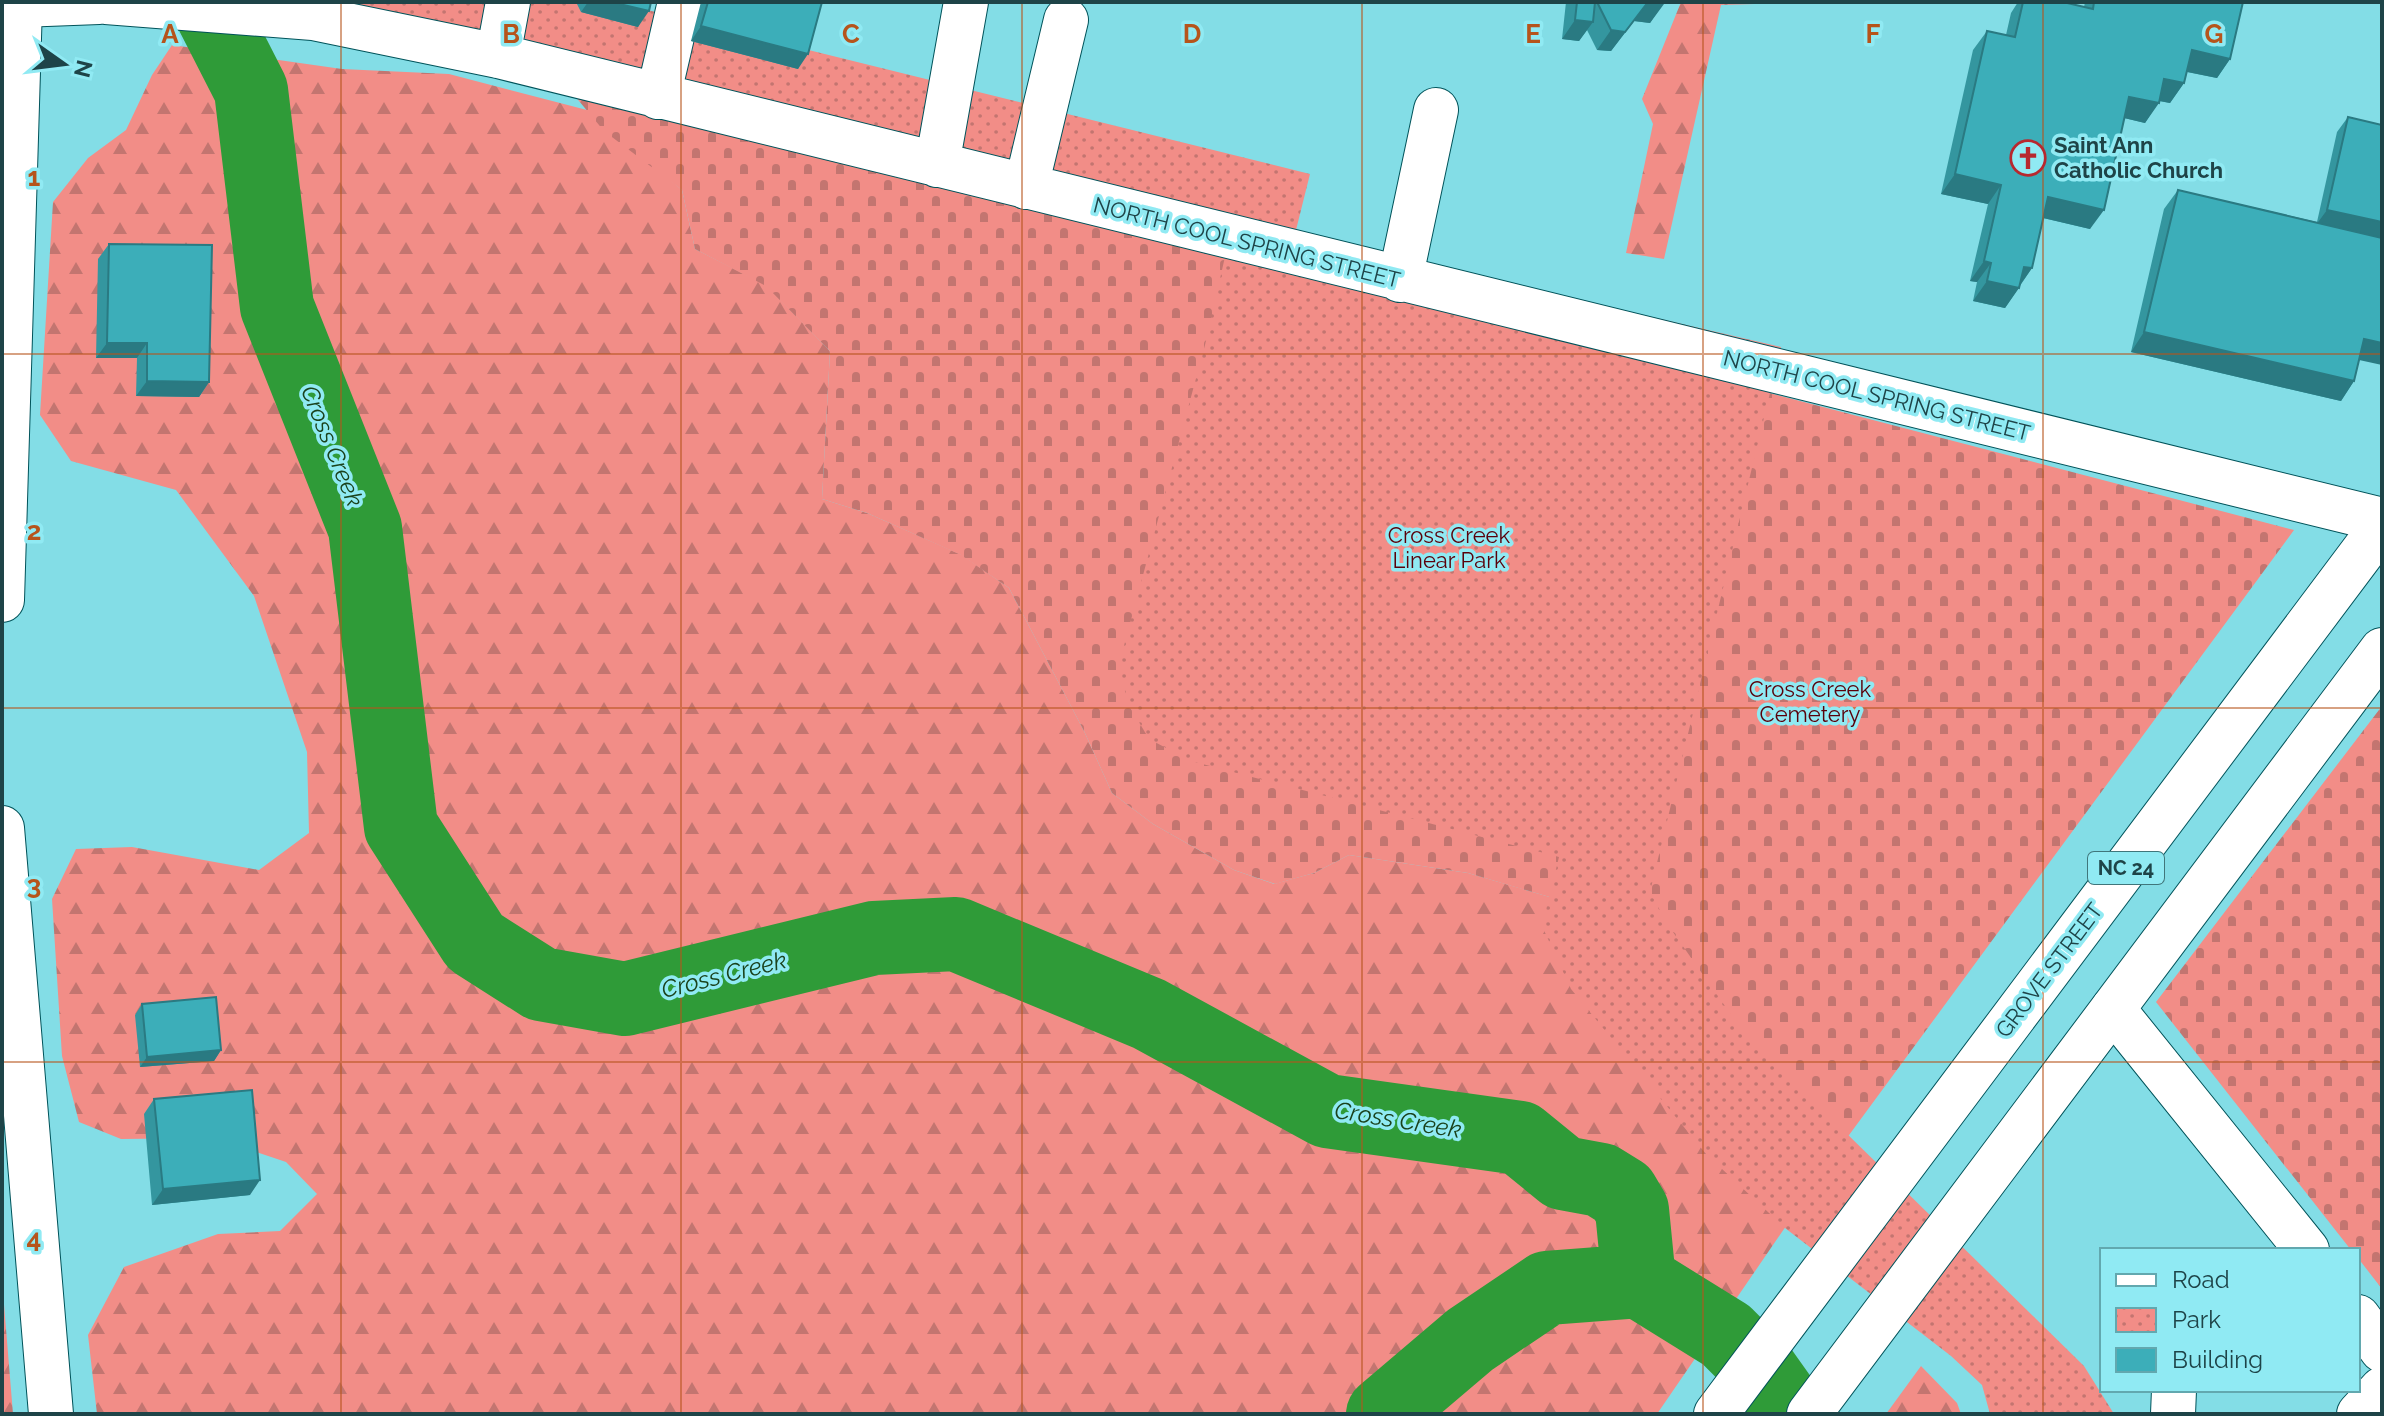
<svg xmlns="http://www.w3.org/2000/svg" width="2384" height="1416" font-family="Raleway,sans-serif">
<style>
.forest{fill:url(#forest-firs)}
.cemetery{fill:url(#cemetery-stones)}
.park{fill:url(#park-dots)}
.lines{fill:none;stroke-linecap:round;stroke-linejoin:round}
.river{stroke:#2f9b38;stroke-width:74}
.minor-casing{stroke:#00535a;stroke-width:46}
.major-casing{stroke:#00535a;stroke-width:46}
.minor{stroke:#fff;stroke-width:44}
.major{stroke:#fff;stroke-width:44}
.wall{fill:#34969f}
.shaded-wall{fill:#2a7a82}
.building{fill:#3caeb9;stroke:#2a7a82;stroke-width:2}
.grid{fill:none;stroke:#b6541b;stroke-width:2;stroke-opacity:0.55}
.labels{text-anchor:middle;stroke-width:7;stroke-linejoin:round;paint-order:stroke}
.shield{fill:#90eaf3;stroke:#40767b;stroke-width:2}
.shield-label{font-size:20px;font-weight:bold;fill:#1e4448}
.poi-label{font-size:22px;font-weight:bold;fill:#1e4448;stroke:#90eaf3;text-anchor:start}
.street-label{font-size:22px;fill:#1e4448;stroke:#90eaf3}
.park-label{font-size:22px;fill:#5a000a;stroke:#90eaf3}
.water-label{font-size:24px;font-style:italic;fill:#1a421c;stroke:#90eaf3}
.grid-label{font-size:26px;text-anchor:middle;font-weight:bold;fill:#b6541b;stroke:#90eaf3;stroke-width:7;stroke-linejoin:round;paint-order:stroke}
</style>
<defs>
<pattern id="forest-firs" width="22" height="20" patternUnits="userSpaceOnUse" patternTransform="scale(2)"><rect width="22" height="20" fill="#f28d87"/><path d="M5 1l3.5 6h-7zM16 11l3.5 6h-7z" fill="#c37570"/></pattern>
<pattern id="cemetery-stones" width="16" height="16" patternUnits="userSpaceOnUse" patternTransform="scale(2)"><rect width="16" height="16" fill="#f28d87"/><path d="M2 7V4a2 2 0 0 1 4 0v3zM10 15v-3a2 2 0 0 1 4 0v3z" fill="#c37570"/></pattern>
<pattern id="park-dots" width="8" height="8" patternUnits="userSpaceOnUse" patternTransform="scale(2)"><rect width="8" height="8" fill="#f28d87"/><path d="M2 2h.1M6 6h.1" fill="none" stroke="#c37570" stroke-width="1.8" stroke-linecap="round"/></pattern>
</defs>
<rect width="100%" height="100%" fill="#83dde6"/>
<!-- forest -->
<path class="forest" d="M 1681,2 L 1820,2 L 1721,5 L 1664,259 L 1626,253 L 1653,124 L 1642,99 Z
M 172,45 L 342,69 L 449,74 L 587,110 L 682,190 L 695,249 L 766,285 L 830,351 L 822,499 L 867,513 L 962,555 L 1009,588 L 1084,731 L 1112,793 L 1153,824 L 1234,870 L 1274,884 L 1314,873 L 1349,855 L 1468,873 L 1618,917 L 1841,1146 L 1657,1414 L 97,1414 L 88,1335 L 124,1267 L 218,1234 L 280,1231 L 317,1194 L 286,1162 L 214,1138 L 121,1139 L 79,1122 L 62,1056 L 52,899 L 76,849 L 132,847 L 259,870 L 309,833 L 307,752 L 254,596 L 176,490 L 71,461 L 40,415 L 53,202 L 88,158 L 126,130 L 152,75 Z
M 2,1280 L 13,1414 L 2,1414 Z
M 1921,1366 L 1957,1403 L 1961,1414 L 1886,1414 Z"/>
<!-- cemetery -->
<path class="cemetery" d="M 559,77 L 2294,530 L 1841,1146 L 1617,917 L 1468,873 L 1349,855 L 1314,873 L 1275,884 L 1234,870 L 1153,824 L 1112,793 L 1084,731 L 1009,588 L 961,555 L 867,513 L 822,499 L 830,351 L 766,286 L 695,249 L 682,190 L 604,131 Z
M 2382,706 L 2382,1289 L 2358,1258 L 2358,1250 L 2351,1250 L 2156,1002 Z"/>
<!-- park -->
<path class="park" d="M 308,2 L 615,2 L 1310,174 L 1295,234 L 1781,347 L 1650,892 L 1668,925 L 1744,1033 L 2084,1366 L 2114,1414 L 1990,1414 L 1982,1385 L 1951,1356 L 1785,1228 L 1706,1154 L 1571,989 L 1542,926 L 1559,857 L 1191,761 L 1149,739 L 1130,707 L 1118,668 L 1205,345 L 1234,217 Z"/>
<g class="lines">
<!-- river -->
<path class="river" d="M 206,2 L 251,90 L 277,307 L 365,528 L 401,827 L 475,942 L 541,984 L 625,999 L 874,938 L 956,934 L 1149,1014 L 1327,1111 L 1520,1138 L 1563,1173 L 1601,1180 L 1622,1193 L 1632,1210 L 1639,1281 L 1726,1335 L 1760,1369 L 1792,1414
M 1383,1414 L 1470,1340 L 1547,1288 L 1639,1281"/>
<defs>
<path id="minor" d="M 16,2 L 20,5 L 99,2
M 106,2 L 313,18 L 498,56 L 2382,520
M 498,56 L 508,2
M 658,97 L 680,2
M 937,165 L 966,2
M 1026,187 L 1066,20
M 1400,280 L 1436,110
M 2,600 L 20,5
M 2,828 L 51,1414
M 2113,1009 L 2307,1250
M 2358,1317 L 2382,1350
M 2173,1414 L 2174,1390
M 2359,1414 L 2382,1389"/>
<path id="major" d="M 1716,1414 L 2382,526
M 1809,1414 L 2382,650"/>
</defs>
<!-- minor casing -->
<use href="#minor" class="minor-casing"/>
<!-- major casing -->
<use href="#major" class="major-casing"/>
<!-- minor -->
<use href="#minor" class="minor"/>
<!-- major -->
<use href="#major" class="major"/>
</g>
<!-- wall -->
<path class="wall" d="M 576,2 L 651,2 L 638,27 L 581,12 Z
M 701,2 L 822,2 L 798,69 L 691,41 Z
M 1566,2 L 1664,2 L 1650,23 L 1634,21 L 1611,51 L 1597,50 L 1587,30 L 1579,41 L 1562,39 Z
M 2018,2 L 2063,2 L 2084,7 L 2085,2 L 2243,2 L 2230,59 L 2217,78 L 2187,72 L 2184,83 L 2170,103 L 2159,101 L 2145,123 L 2124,118 L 2090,229 L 2043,218 L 2032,268 L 2005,308 L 1973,301 L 1977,282 L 1970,281 L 1988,204 L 1941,194 L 1973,50 L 1987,31 L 2006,35 L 2011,13 Z
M 2348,117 L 2359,360 L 2354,381 L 2341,401 L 2131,352 L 2164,209 L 2178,190 L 2317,222 L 2337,132 Z
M 109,244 L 209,382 L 199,397 L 136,396 L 137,358 L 96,358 L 98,259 Z
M 142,1004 L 221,1050 L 214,1061 L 140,1067 L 135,1015 Z
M 154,1099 L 250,1195 L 152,1205 L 144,1114 Z"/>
<!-- shaded-wall -->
<path class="shaded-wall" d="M 588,2 L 611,2 L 649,11 L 638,27 L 581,12 Z
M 1648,2 L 1664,4 L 1650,23 L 1634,21 L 1611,51 L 1597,50 L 1611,30 Z
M 1575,20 L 1593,22 L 1579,41 L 1562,39 Z
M 701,26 L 808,54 L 798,69 L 691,41 Z
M 2192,50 L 2230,59 L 2217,78 L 2178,70 Z
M 2164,79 L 2184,83 L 2170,103 L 2150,99 Z
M 2129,97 L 2159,103 L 2145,123 L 2116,116 Z
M 1955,174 L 2001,185 L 1988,204 L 1941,194 Z
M 2048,197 L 2104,210 L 2090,229 L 2035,216 Z
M 2327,210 L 2382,222 L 2382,240 L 2316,225 Z
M 1984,261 L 1991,263 L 1977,282 L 1970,281 Z
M 2024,267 L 2032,268 L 2018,288 Z
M 1987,281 L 2019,288 L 2005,308 L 1973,301 Z
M 2144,332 L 2354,381 L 2341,401 L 2131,352 Z
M 2364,339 L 2382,343 L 2382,365 L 2350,358 Z
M 107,343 L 147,343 L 137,358 L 96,358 Z
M 147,381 L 209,382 L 199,397 L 136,396 Z
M 221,1050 L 214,1061 L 140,1067 L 147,1057 Z
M 260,1180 L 250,1195 L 152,1205 L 163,1189 Z"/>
<!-- building -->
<path class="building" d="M 611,2 L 651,2 L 649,11 Z
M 708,2 L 822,2 L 808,54 L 701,26 Z
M 1577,2 L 1595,2 L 1593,22 L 1575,20 Z
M 1597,2 L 1648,2 L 1625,32 L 1611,30 Z
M 2023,2 L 2063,2 L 2093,9 L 2094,2 L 2243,2 L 2230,59 L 2192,50 L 2184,83 L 2164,79 L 2159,103 L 2129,97 L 2104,210 L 2048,197 L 2032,268 L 2024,267 L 2019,288 L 1987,281 L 1991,263 L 1984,261 L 2001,185 L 1955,174 L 1987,31 L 2015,37 Z
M 2348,117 L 2382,125 L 2382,222 L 2327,210 Z
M 2178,190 L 2382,238 L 2382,343 L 2364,339 L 2354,381 L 2144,332 Z
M 109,244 L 212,245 L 209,382 L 147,381 L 147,343 L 107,343 Z
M 216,997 L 221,1050 L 147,1057 L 142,1004 Z
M 252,1090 L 260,1180 L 163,1189 L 154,1099 Z"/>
<!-- grid -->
<path class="grid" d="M 341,2 L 341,1414M 681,2 L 681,1414M 1022,2 L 1022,1414M 1362,2 L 1362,1414M 1703,2 L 1703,1414M 2043,2 L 2043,1414M 2,354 L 2382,354M 2,708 L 2382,708M 2,1062 L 2382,1062"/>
<!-- icons -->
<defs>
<symbol id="church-ring" viewBox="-11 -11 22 22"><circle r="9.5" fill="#90eaf3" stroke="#b8282e" stroke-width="1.5"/><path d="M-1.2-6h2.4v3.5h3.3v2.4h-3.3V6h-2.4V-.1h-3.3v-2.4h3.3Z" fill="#b8282e"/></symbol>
</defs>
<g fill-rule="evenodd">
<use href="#church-ring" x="2008" y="138" width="40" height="40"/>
</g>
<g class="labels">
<!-- shield labels -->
<rect class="shield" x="2088" y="852" width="76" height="32" rx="6"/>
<g class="shield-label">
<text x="2126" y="875">NC 24</text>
</g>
<!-- poi labels -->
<g class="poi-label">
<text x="2054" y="153">Saint Ann<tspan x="2054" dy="25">Catholic Church</tspan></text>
</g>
<!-- street labels -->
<g class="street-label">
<text transform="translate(1247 242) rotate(14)" y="8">NORTH COOL SPRING STREET</text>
<text transform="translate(1877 395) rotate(14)" y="8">NORTH COOL SPRING STREET</text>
<text transform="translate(2049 970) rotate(-53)" y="8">GROVE STREET</text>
</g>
<!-- park labels -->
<g class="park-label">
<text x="1449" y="543">Cross Creek<tspan x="1449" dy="25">Linear Park</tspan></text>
<text x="1810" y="697">Cross Creek<tspan x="1810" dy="25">Cemetery</tspan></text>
</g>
<!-- water labels -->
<g class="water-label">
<text transform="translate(332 446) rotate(68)" y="8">Cross Creek</text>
<text transform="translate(724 975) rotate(-14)" y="8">Cross Creek</text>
<text transform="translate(1398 1120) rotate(9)" y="8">Cross Creek</text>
</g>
</g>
<g class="grid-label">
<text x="170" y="43">A</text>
<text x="511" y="43">B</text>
<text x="851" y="43">C</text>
<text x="1192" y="43">D</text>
<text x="1533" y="43">E</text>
<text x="1873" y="43">F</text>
<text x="2214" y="43">G</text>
<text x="34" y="186">1</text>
<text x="34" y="540">2</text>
<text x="34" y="894">3</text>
<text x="34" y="1248">4</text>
</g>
<!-- border -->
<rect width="2384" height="1416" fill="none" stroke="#1e4448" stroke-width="8"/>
<!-- legend -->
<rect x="2100" y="1248" width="260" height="144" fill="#90eaf3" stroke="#62a8af" stroke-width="2"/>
<rect x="2116" y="1274" width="40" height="12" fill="#ffffff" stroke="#62a8af" stroke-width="2"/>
<text x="2172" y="1288" font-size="24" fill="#1e4448">Road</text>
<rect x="2116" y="1308" width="40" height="24" fill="url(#park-dots)" stroke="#62a8af" stroke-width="2"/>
<text x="2172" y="1328" font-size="24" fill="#1e4448">Park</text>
<rect x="2116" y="1348" width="40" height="24" fill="#3caeb9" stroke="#62a8af" stroke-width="2"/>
<text x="2172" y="1368" font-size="24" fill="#1e4448">Building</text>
<!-- north arrow -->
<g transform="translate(64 64) rotate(104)" stroke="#90eaf3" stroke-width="6" paint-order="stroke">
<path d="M0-6L14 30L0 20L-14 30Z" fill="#1e4448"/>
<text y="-12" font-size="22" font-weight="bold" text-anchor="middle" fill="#1e4448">N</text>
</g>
</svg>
